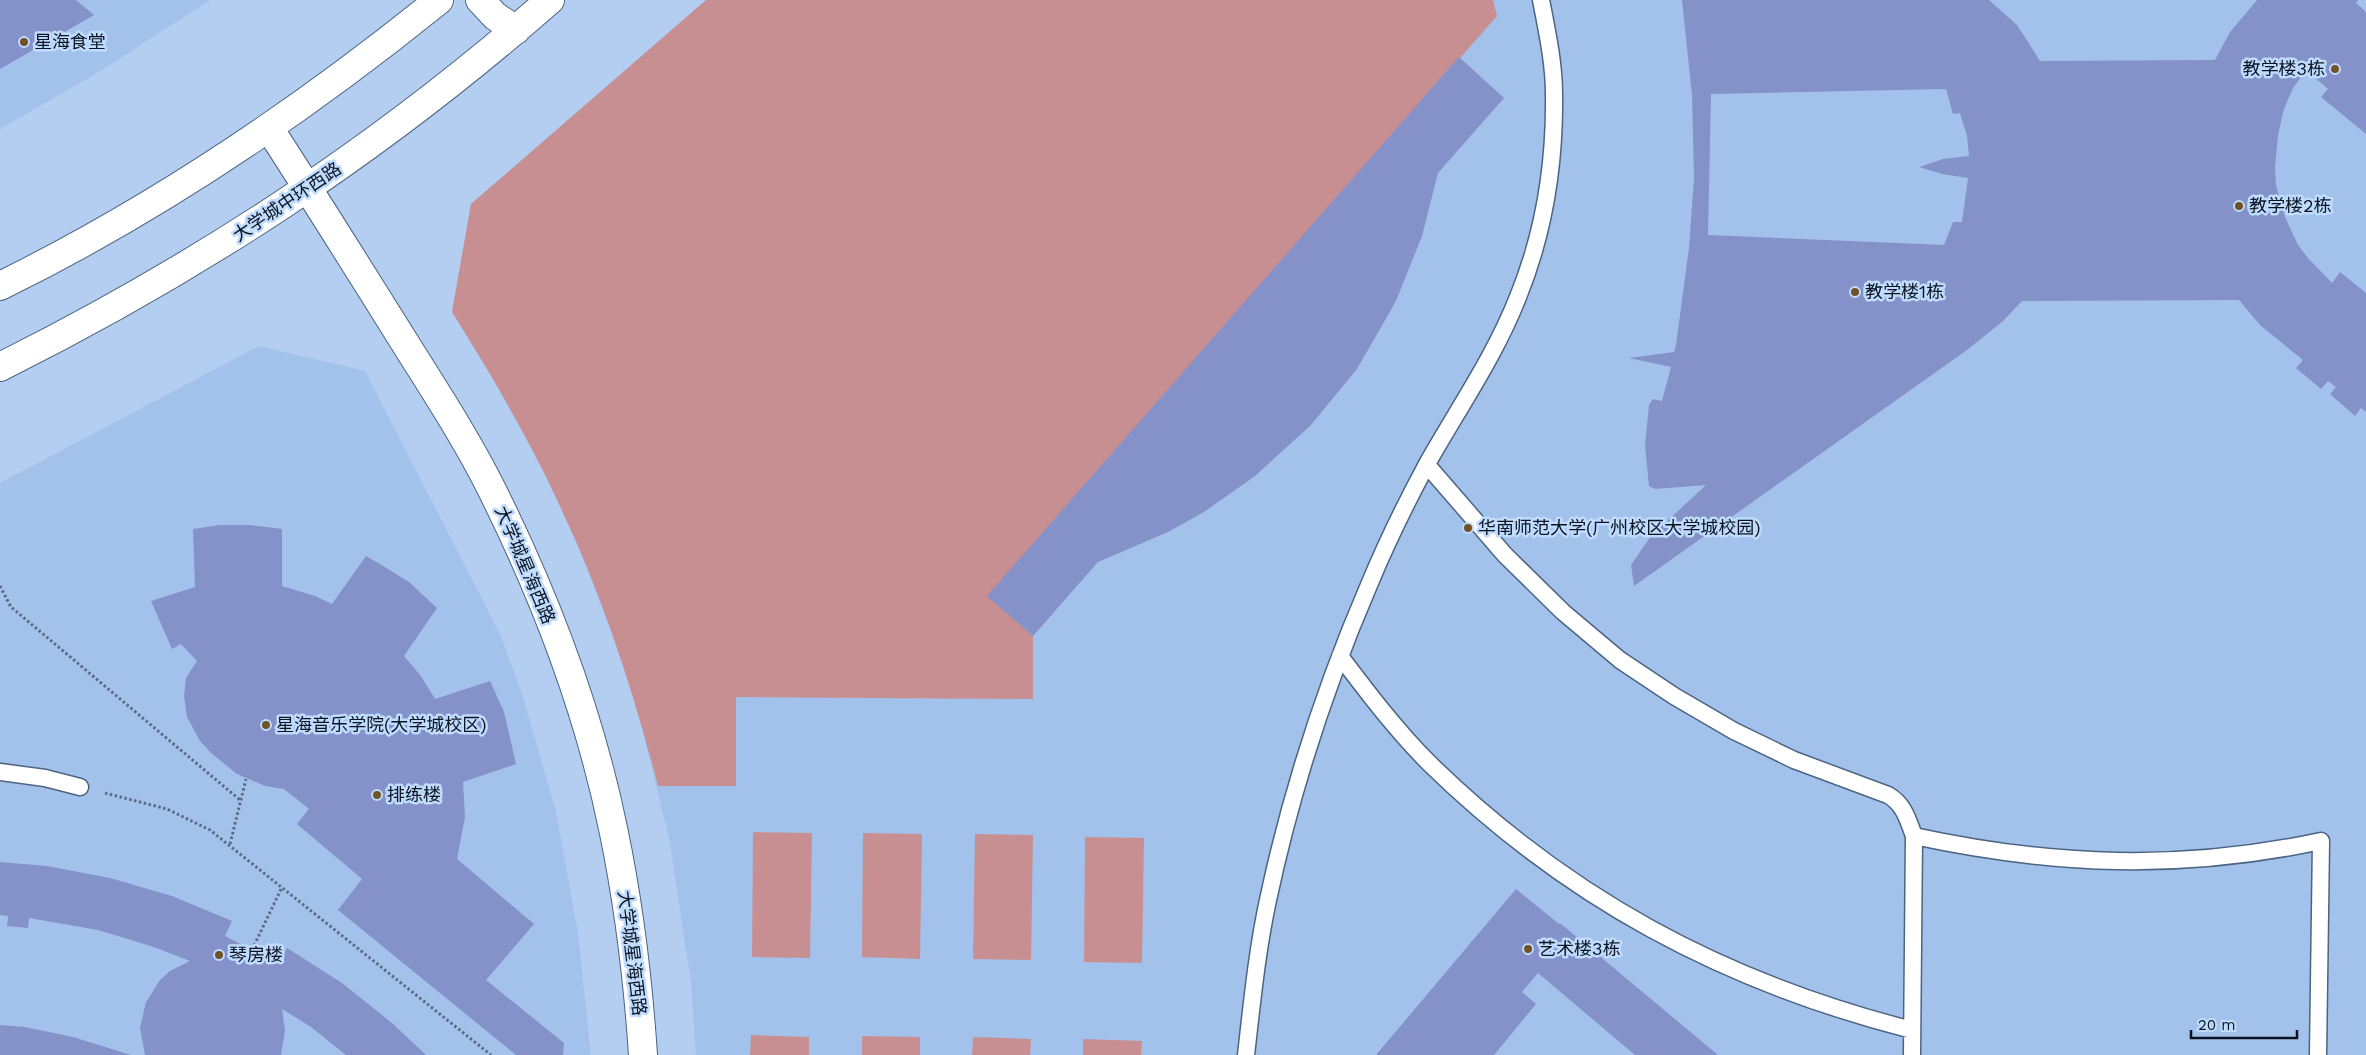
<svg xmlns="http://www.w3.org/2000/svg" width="2366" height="1055" font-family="'Work Sans','Noto Sans SC',sans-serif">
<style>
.built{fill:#a3c2eb}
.green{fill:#c88f92}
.building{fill:#8591c9;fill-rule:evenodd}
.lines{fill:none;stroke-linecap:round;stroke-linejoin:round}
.service-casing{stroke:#4c6483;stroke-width:19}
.tertiary-casing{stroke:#4c6483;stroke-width:30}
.primary-casing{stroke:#4c6483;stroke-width:30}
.path{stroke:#5a6c82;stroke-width:3;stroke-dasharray:2.5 2.5;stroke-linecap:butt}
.service{stroke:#fff;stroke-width:16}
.tertiary{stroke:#fff;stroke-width:28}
.primary{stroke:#fff;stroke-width:28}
.poi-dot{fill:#705226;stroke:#bfdbfe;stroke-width:2}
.labels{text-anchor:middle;stroke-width:5;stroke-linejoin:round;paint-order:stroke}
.poi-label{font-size:18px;fill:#0a1420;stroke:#bfdbfe;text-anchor:start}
.street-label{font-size:18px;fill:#0a1420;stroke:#bfdbfe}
</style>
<rect width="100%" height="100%" fill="#b3cef1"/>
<!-- built -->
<path class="built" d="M 0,0 L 210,0 L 99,72 L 0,129 Z
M 706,0 L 2366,0 L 2366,1055 L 696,1055 L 691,983 L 669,838 L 637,708 L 613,636 L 580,551 L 542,468 L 494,381 L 452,312 L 471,204 Z
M 259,346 L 365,371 L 501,636 L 521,691 L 556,811 L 578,933 L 591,1055 L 0,1055 L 0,483 Z"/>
<!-- green -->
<path class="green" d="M 706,0 L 1493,0 L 1497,16 L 988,596 L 1033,636 L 1033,699 L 736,697 L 736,786 L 658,786 C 633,690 602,594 559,504 C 528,437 491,374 452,312 L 471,204 Z
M 753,832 L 812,833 L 810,958 L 752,957 Z
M 863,833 L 922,834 L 920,959 L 862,957 Z
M 975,834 L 1033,835 L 1031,960 L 973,959 Z
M 1085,837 L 1144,838 L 1142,963 L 1084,962 Z
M 751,1035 L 809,1037 L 809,1055 L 750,1055 Z
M 862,1036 L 920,1037 L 920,1055 L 862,1055 Z
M 973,1037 L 1031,1039 L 1030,1055 L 972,1055 Z
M 1083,1039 L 1142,1041 L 1141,1055 L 1083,1055 Z"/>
<!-- building -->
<path class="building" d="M 0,0 L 76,0 L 94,15 L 0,69 Z
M 1682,0 L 1989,0 L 2017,25 L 2040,61 L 2215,60 L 2230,32 L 2257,0 L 2358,0 L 2356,3 L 2366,12 L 2366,134 L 2321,97 L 2328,89 L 2306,70 L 2293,88 L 2284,109 L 2278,135 L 2275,168 L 2276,185 L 2285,217 L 2298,245 L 2307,257 L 2332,283 L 2340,272 L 2366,293 L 2366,412 L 2361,408 L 2355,416 L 2330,394 L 2336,387 L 2328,381 L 2321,389 L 2296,368 L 2303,360 L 2260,325 L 2239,300 L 2022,301 L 2003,321 L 1967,350 L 1634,586 L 1631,565 L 1651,536 L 1706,485 L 1655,489 L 1649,486 L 1645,445 L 1649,405 L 1653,399 L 1662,401 L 1671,367 L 1629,358 L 1674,352 L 1676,345 L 1689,248 L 1694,178 L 1692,95 ZM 1946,89 L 1953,114 L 1960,113 L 1967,136 L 1969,156 L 1943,159 L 1919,167 L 1942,174 L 1968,178 L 1962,222 L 1953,222 L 1944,245 L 1708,235 L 1711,94 Z
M 1459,57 L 1504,98 L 1438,173 L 1422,236 L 1396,301 L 1357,369 L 1310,426 L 1255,476 L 1204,512 L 1168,532 L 1098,562 L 1033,636 L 987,596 Z
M 220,525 L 251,525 L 282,529 L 282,586 L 315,596 L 332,604 L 366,556 L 380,564 L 409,582 L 437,608 L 404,656 L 421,676 L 435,699 L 490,681 L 504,712 L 516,764 L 463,782 L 465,817 L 457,859 L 534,924 L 486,980 L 564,1043 L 563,1055 L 516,1055 L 338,910 L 362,879 L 297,824 L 309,809 L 284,789 L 265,786 L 237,774 L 211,753 L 200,741 L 187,717 L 184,696 L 186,678 L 197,661 L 181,644 L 172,649 L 151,601 L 195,587 L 193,529 Z
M 0,862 L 47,866 L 110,878 L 172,896 L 232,921 L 225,936 L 279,964 L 287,948 L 342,983 L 392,1023 L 426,1055 L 346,1055 L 311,1027 L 282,1009 L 285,1031 L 281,1055 L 145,1055 L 140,1028 L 146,1002 L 160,980 L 170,971 L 190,961 L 154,947 L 98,930 L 29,918 L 28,928 L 7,926 L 8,916 L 0,915 Z
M 1516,889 L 1559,924 L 1560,923 L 1718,1055 L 1635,1055 L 1538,973 L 1522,992 L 1536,1004 L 1494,1055 L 1376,1055 Z
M 0,1025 L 25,1027 L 73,1037 L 131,1055 L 0,1055 Z"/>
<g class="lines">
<defs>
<path id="service" d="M 1427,465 L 1505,555 L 1563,612 L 1620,660 L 1674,696 L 1734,731 L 1794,760 L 1888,795 C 1904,804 1908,820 1914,836
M 1340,656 C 1368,693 1396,730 1429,763 C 1568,899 1724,982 1912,1030
M 0,772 L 45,778 L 80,787
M 1246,1055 C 1252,1003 1257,951 1268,900 C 1291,792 1325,687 1369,585 C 1386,544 1406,503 1427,464 C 1458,409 1495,356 1518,297 C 1544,233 1555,163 1554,94 C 1554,63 1547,31 1541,0
M 1912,1055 L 1914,836 C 2053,866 2182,871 2321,841 L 2318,1055"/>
<path id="tertiary" d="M 269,128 C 315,199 360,271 405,343 C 435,391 466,438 491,488 C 545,596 590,714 614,833 C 629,906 638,980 643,1055"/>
<path id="primary" d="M 480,0 L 495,16 L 516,30
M 0,286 C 157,209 303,110 439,0
M 0,367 C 202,266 380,149 550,0"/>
</defs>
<!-- service casing -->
<use href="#service" class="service-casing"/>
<!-- tertiary casing -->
<use href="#tertiary" class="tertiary-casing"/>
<!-- primary casing -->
<use href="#primary" class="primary-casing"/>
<!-- path -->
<path class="path" d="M 0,586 L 11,607 L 240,800
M 105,793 L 167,809 L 210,830 L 491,1055
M 230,844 L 246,779
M 252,950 L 282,887"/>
<!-- service -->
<use href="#service" class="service"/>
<!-- tertiary -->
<use href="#tertiary" class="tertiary"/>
<!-- primary -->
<use href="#primary" class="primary"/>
</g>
<!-- markers -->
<g class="poi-dot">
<circle cx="24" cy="42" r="5"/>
<circle cx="2335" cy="69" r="5"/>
<circle cx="2239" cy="206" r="5"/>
<circle cx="1855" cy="292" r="5"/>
<circle cx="1468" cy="528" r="5"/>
<circle cx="266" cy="725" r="5"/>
<circle cx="377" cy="795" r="5"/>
<circle cx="1528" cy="949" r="5"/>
<circle cx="219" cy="955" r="5"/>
</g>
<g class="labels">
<!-- poi labels -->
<g class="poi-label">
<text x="34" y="48">星海食堂</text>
<text x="2325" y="75" text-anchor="end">教学楼3栋</text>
<text x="2249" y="212">教学楼2栋</text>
<text x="1865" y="298">教学楼1栋</text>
<text x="1478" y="534">华南师范大学(广州校区大学城校园)</text>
<text x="276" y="731">星海音乐学院(大学城校区)</text>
<text x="387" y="801">排练楼</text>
<text x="1538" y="955">艺术楼3栋</text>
<text x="229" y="961">琴房楼</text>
</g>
<!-- street labels -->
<g class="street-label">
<text transform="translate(287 202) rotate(-34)" y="6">大学城中环西路</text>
<text transform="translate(525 565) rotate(67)" y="6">大学城星海西路</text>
<text transform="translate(632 953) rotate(83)" y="6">大学城星海西路</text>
</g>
</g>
<!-- scale -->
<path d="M2191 1030v8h106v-8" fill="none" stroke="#0a1420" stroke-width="2.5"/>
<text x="2198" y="1030" font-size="15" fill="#0a1420" stroke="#bfdbfe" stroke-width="4" paint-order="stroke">20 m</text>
</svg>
